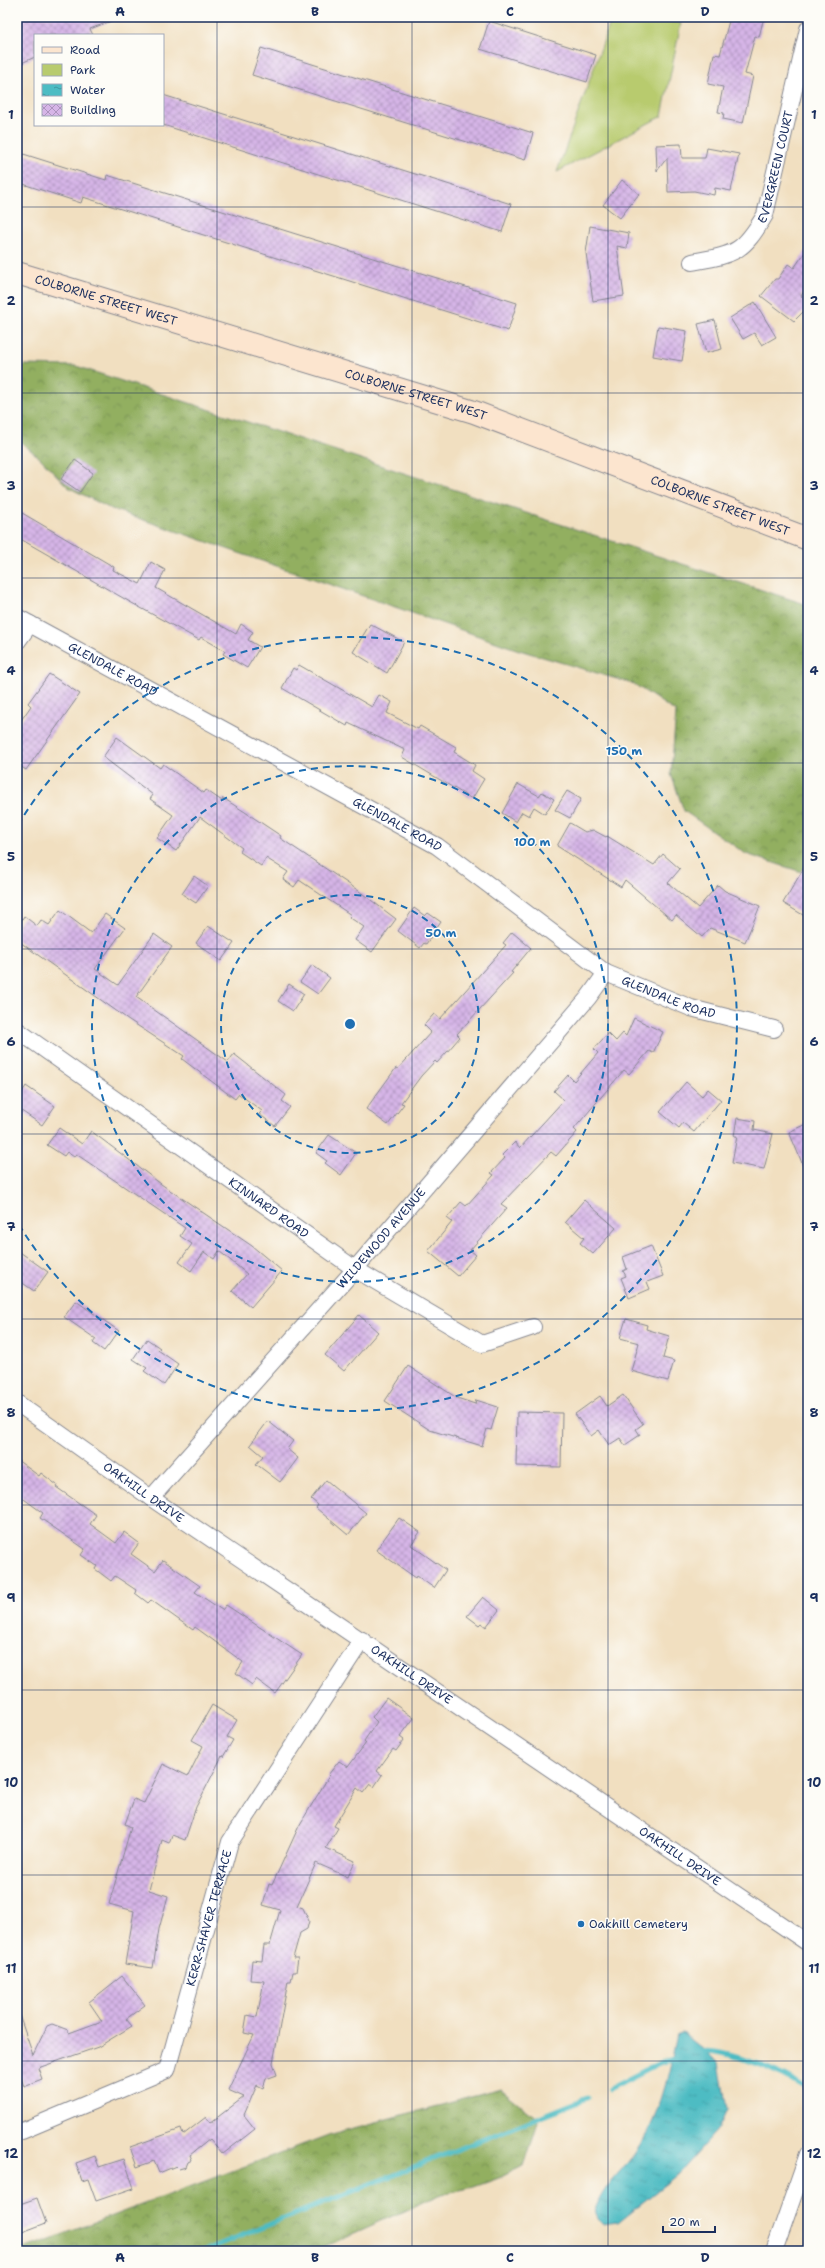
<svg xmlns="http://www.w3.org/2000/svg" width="825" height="2268" font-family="'Shantell Sans',sans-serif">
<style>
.forest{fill:url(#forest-crowns);stroke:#566f60}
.park{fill:#b8cb6e;stroke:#6a7d66}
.water{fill:url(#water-ripples);stroke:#347690}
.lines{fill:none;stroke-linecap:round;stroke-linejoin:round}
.stream{stroke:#4dbcc3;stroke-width:5}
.building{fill:url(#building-cross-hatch)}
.minor-casing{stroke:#86878f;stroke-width:18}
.secondary-casing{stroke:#86878f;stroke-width:24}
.minor{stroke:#fff;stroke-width:16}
.secondary{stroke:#fce5cf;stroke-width:22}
.grid{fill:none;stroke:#1b2f5e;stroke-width:1;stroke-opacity:0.55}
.ring{fill:none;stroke:#1f6fb2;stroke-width:2;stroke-dasharray:7 5}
.poi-dot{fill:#1f6fb2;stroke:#fdfcf7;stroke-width:1.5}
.labels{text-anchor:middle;stroke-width:3;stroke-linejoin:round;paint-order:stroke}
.street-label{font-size:12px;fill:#1b2f5e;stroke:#fdfcf7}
.poi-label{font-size:12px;fill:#1b2f5e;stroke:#fdfcf7;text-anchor:start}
.centre{fill:#1f6fb2;stroke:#fdfcf7;stroke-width:2}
.ring-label{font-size:12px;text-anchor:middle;font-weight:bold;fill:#1f6fb2;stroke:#fdfcf7;stroke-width:3;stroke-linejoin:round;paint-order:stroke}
.neatline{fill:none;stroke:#1b2f5e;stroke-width:1.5}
.grid-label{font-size:13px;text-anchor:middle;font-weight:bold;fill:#1b2f5e}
</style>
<defs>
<pattern id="forest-crowns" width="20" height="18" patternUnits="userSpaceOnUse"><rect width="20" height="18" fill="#92af61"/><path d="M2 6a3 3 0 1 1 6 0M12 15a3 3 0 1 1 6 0" fill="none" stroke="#768f53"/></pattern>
<pattern id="water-ripples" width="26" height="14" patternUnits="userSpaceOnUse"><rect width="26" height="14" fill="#4dbcc3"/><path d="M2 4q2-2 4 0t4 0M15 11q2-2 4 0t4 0" fill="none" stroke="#3f99a2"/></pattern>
<pattern id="building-cross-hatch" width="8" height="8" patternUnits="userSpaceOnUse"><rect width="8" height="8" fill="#d6b5e7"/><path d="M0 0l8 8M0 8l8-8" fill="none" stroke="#ad94be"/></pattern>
</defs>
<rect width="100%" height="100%" fill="#fdfcf7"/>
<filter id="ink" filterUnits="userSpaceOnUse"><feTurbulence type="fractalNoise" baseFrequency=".025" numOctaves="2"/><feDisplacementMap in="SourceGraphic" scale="8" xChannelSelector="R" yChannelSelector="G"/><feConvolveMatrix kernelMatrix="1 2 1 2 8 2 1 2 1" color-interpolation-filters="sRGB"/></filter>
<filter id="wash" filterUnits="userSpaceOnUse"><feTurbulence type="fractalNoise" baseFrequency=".012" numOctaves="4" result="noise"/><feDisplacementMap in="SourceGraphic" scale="16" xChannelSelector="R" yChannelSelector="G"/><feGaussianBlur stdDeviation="0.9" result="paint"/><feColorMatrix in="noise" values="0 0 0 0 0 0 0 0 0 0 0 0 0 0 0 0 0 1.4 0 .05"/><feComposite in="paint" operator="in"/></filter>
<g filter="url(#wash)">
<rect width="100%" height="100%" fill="#f1dfc0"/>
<!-- forest -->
<path class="forest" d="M 24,365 L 76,366 L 808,605 L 808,874 L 746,854 L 684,811 L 671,774 L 676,712 L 634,684 L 519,650 L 109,508 L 68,487 L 40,458 L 17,439 L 17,371 Z
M 501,2089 L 538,2119 L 523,2166 L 499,2178 L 474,2187 L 442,2194 L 314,2251 L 18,2251 L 331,2134 Z"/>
<!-- park -->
<path class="park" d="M 612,17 L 644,17 L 681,23 L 662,116 L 557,172 Z"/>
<!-- water -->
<path class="water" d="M 682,2033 L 719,2063 L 727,2109 L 718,2129 L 678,2174 L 618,2222 L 602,2224 C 598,2219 594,2214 596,2207 C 604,2184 626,2168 639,2147 C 661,2113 669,2073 677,2034 Z"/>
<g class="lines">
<!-- stream -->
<path class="stream" d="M 699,2052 C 719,2047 764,2066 783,2075 C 792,2079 799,2085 808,2089
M 609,2089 L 659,2063 L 677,2058
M 203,2251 L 587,2098"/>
</g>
<g id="blocks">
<!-- building -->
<path class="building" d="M 17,17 L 118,17 L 119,18 L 90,29 L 93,35 L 35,35 L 35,57 L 17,65 Z
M 730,17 L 764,17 L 759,37 L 755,36 L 745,74 L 753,76 L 743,123 L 723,119 L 724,113 L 718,112 L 723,87 L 708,84 L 714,54 L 720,55 Z
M 489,21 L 596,55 L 587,82 L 480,49 Z
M 261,48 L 533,133 L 525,160 L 252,75 Z
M 163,95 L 511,204 L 502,232 L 163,125 Z
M 681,144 L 682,158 L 705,158 L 707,148 L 739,154 L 731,191 L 715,188 L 714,195 L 694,191 L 668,192 L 667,158 L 657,171 L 656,145 Z
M 17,152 L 106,180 L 107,175 L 517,303 L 508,331 L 83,197 L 81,203 L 17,182 Z
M 622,180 L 639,194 L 620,218 L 603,205 Z
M 590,226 L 629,233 L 627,248 L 617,246 L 624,296 L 593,301 L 586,253 Z
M 808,248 L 808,285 L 801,296 L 808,302 L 808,307 L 794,321 L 761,296 L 775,279 L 778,279 L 788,264 L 794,268 Z
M 755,302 L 776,337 L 762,345 L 754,333 L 743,339 L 730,318 Z
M 715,320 L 722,349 L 706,353 L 698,324 Z
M 658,326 L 687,331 L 682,361 L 653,356 Z
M 75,460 L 93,473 L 80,492 L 61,479 Z
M 17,510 L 114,567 L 113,570 L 140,584 L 151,562 L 165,570 L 156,588 L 236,634 L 241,624 L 253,632 L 248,640 L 260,647 L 247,668 L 223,654 L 225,651 L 201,637 L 199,640 L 130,602 L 17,537 Z
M 370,624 L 404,642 L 387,673 L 353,652 Z
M 299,665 L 372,707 L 379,695 L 392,702 L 387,713 L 418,729 L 420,726 L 456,747 L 454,752 L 475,765 L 472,771 L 484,779 L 472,799 L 402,757 L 405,750 L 348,723 L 347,726 L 282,688 L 293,668 L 296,670 Z
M 49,674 L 80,694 L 26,770 L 17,764 L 17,726 L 31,706 L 28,703 Z
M 117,737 L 160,768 L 163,764 L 204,793 L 206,790 L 222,801 L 223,798 L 245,812 L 281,836 L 280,838 L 359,891 L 396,919 L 372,952 L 355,940 L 364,927 L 349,917 L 351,915 L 299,880 L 294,887 L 283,879 L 288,872 L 266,858 L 261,866 L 240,852 L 242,848 L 200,817 L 176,851 L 157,838 L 173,815 L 150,799 L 153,795 L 103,757 Z
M 518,784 L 539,796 L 542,792 L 554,799 L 545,814 L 534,807 L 529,816 L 522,812 L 516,822 L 502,813 Z
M 567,791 L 581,799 L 570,818 L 555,810 Z
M 570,823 L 585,832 L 593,830 L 606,837 L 607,836 L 654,865 L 663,854 L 680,869 L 668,883 L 698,908 L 718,885 L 725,891 L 760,906 L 745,942 L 710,928 L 702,937 L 676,915 L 672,920 L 625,880 L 621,887 L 557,846 Z
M 808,861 L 808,918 L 783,903 Z
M 194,876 L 208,886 L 196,903 L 182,894 Z
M 414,908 L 425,916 L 428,913 L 441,922 L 426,944 L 424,943 L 420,948 L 398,931 Z
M 60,910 L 91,933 L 105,914 L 125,928 L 95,969 L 118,985 L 154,934 L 172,947 L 136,997 L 228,1062 L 234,1054 L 286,1095 L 282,1101 L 290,1107 L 275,1126 L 259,1114 L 262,1111 L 239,1094 L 235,1099 L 182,1059 L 184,1056 L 129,1020 L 17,940 L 17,927 L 24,916 L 37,926 L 41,920 L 49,925 Z
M 208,926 L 234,943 L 221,961 L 196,943 Z
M 512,932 L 531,948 L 511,972 L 513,973 L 457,1034 L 460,1037 L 447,1052 L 437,1063 L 435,1061 L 421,1076 L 401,1103 L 404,1104 L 388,1125 L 366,1109 L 396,1068 L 398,1069 L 431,1032 L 424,1025 L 434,1014 L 440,1019 L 506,945 L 503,943 Z
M 312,965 L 330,978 L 318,994 L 300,982 Z
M 289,984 L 304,994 L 293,1011 L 278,1001 Z
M 634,1018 L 663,1032 L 653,1053 L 649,1051 L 629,1074 L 624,1070 L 574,1129 L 577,1132 L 556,1156 L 551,1152 L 501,1204 L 507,1208 L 470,1250 L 476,1255 L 458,1276 L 428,1251 L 452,1222 L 447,1218 L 461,1202 L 466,1206 L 494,1175 L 491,1173 L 505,1158 L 502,1155 L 515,1142 L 520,1148 L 564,1100 L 554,1091 L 568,1075 L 574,1081 L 598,1053 L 594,1049 L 608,1033 L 616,1041 L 623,1033 L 626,1036 Z
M 686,1082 L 702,1096 L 708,1089 L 721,1100 L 694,1132 L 683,1123 L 679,1128 L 660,1112 Z
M 26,1086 L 55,1106 L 42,1125 L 17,1108 L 17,1100 Z
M 737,1118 L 755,1121 L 754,1130 L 773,1134 L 764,1169 L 732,1163 L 737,1136 L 734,1136 Z
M 808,1123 L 808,1177 L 789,1132 Z
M 59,1128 L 82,1144 L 91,1131 L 161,1184 L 252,1246 L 282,1271 L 251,1307 L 232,1291 L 247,1274 L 219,1251 L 214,1259 L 204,1252 L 191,1271 L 179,1262 L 192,1244 L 180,1236 L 185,1228 L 76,1154 L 74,1157 L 67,1152 L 64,1156 L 47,1145 Z
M 329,1135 L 356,1153 L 341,1175 L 325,1163 L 327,1161 L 316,1153 Z
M 584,1200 L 616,1228 L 593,1254 L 580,1243 L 584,1238 L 565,1222 Z
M 651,1246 L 663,1276 L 647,1282 L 650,1289 L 629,1298 L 621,1278 L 626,1276 L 623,1271 L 627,1269 L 623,1257 Z
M 17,1250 L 48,1272 L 34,1291 L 17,1279 Z
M 76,1301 L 119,1331 L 104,1351 L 93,1343 L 96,1339 L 64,1317 Z
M 359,1315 L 378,1332 L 344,1371 L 325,1355 Z
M 626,1319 L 647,1325 L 646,1329 L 669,1336 L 663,1358 L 674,1361 L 668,1381 L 631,1371 L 639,1343 L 620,1338 Z
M 147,1339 L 160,1348 L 158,1350 L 178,1364 L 164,1385 L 144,1371 L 147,1368 L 133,1359 Z
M 408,1366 L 457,1398 L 475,1404 L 476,1400 L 498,1407 L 491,1430 L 487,1429 L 482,1446 L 430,1430 L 385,1401 Z
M 623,1395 L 643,1424 L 636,1429 L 640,1435 L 625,1445 L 620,1438 L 609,1445 L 599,1430 L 591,1436 L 575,1414 L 600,1396 L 607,1406 Z
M 517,1412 L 562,1413 L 561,1467 L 516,1466 Z
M 268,1421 L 293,1441 L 287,1449 L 298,1458 L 280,1482 L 256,1464 L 263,1456 L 250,1445 Z
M 17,1460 L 39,1476 L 41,1473 L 57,1485 L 56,1487 L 96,1515 L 90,1524 L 116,1543 L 124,1532 L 139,1543 L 131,1554 L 155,1571 L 163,1560 L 200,1586 L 195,1592 L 222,1610 L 226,1605 L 302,1655 L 275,1693 L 256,1679 L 252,1685 L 236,1673 L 243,1662 L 195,1627 L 193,1630 L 151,1600 L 148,1603 L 135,1593 L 136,1590 L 115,1576 L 111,1581 L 95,1569 L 97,1566 L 81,1555 L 85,1549 L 40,1518 L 43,1513 L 17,1494 Z
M 326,1480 L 366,1513 L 348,1535 L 316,1508 L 318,1505 L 311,1499 Z
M 399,1518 L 420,1532 L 411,1545 L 446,1570 L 434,1588 L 417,1576 L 416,1578 L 376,1550 Z
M 483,1597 L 499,1610 L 486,1627 L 481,1623 L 479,1625 L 467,1616 Z
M 386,1698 L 414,1718 L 400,1737 L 404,1740 L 396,1751 L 393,1749 L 377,1771 L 382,1775 L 374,1787 L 370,1784 L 363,1793 L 357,1788 L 334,1826 L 338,1828 L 326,1848 L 355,1861 L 348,1877 L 316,1863 L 297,1906 L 303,1908 L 309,1921 L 307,1929 L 300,1933 L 293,1958 L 298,1958 L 296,1972 L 293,1972 L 291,1981 L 288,1981 L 273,2063 L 277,2075 L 266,2079 L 263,2088 L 257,2085 L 244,2115 L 255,2129 L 223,2154 L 210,2139 L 190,2155 L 192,2160 L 188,2162 L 186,2167 L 179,2169 L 176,2166 L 159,2173 L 154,2161 L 137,2167 L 130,2147 L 181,2129 L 183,2135 L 206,2117 L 210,2123 L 244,2097 L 228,2090 L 254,2035 L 244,2033 L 247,2015 L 257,2017 L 264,1981 L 250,1980 L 252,1960 L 262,1961 L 264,1945 L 270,1945 L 280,1910 L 263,1905 L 269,1884 L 272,1885 L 299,1826 L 329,1776 L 328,1775 L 339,1761 L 348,1767 L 366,1743 L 364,1741 L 377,1722 L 372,1717 Z
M 212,1705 L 237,1720 L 227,1737 L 233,1740 L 223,1757 L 222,1756 L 196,1807 L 185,1840 L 172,1835 L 169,1843 L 162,1840 L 149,1890 L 168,1896 L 159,1929 L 153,1968 L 125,1964 L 134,1911 L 109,1904 L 131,1827 L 125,1824 L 134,1799 L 144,1803 L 163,1764 L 188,1776 L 203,1746 L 192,1740 Z
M 122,1976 L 145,2005 L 126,2019 L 132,2026 L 98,2047 L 38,2068 L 42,2079 L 24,2086 L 17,2067 L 17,2016 L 19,2015 L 33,2055 L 47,2026 L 52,2024 L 68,2030 L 69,2033 L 102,2021 L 89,2002 Z
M 95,2156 L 99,2167 L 124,2159 L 134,2188 L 96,2201 L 88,2179 L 82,2181 L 76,2163 Z
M 37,2198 L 46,2223 L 17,2234 L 17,2205 Z"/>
</g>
</g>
<g filter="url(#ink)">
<use href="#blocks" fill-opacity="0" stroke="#86878f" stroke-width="1"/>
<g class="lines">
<defs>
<g id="minor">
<path id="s1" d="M 692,262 C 735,254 742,254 765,215 L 808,29"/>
<path id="s2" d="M 17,617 L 437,846 L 606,973 L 691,1008 L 774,1029"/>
<path d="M 17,642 L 30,624"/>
<path id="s3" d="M 17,1030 L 355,1269 L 482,1344 L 533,1327"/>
<path id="s4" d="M 17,1403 L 151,1498 L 808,1943"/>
<path id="s5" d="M 151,1498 L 355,1269 L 588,998 L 606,973"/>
<path id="s6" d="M 17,2130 L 22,2131 L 167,2070 L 230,1842 L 362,1640"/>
<path d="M 774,2251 L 808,2154"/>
</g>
<g id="secondary">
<path id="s7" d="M 17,273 L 474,412 L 808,539"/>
</g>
</defs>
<!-- minor casing -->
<use href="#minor" class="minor-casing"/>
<!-- secondary casing -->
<use href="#secondary" class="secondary-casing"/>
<!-- minor -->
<use href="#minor" class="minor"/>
<!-- secondary -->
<use href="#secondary" class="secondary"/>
</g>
</g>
<!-- grid -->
<path class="grid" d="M 217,17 L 217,2251M 412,17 L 412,2251M 608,17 L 608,2251M 17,207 L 808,207M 17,393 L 808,393M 17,578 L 808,578M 17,763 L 808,763M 17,949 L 808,949M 17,1134 L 808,1134M 17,1319 L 808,1319M 17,1505 L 808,1505M 17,1690 L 808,1690M 17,1875 L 808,1875M 17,2061 L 808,2061"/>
<!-- distance rings -->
<g class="ring">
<circle cx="350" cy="1024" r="129"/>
<circle cx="350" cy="1024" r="258"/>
<path d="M18 825A387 387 0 1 1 18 1223"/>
</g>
<!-- markers -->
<circle class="poi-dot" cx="581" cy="1924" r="4"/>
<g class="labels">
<!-- street labels -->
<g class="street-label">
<text dy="4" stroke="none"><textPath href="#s1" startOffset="141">EVERGREEN COURT</textPath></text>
<text dy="4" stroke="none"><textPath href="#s7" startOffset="93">COLBORNE STREET WEST</textPath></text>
<text dy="4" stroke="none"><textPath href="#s7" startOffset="417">COLBORNE STREET WEST</textPath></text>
<text dy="4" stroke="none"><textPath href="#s7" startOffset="741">COLBORNE STREET WEST</textPath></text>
<text dy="4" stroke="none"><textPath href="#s2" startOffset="109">GLENDALE ROAD</textPath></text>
<text dy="4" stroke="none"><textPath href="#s2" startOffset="433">GLENDALE ROAD</textPath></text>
<text dy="4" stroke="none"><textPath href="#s2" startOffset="757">GLENDALE ROAD</textPath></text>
<text dy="4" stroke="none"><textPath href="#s3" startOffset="308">KINNARD ROAD</textPath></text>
<text dy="4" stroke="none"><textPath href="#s5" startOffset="347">WILDEWOOD AVENUE</textPath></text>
<text dy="4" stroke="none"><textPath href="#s4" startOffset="155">OAKHILL DRIVE</textPath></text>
<text dy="4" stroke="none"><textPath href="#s4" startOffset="479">OAKHILL DRIVE</textPath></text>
<text dy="4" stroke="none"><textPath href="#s4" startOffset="803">OAKHILL DRIVE</textPath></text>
<text dy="4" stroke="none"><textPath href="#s6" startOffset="320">KERR-SHAVER TERRACE</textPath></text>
</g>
<!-- poi labels -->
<g class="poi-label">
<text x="589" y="1928">Oakhill Cemetery</text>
</g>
</g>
<circle cx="350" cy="1024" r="6" class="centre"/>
<g class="ring-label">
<text x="624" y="755">150 m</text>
<text x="532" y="846">100 m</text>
<text x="441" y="937">50 m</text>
</g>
<!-- margin -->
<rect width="825" height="2268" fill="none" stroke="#fdfcf7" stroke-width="44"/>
<!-- legend -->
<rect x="34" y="34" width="130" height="92" fill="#fdfcf7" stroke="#a3aaba"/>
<rect x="42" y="47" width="20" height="6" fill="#fce5cf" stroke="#a3aaba"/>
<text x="70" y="54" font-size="12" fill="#1b2f5e">Road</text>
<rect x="42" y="64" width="20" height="12" fill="#b8cb6e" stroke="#a3aaba"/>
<text x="70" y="74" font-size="12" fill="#1b2f5e">Park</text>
<rect x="42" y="84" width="20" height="12" fill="url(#water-ripples)" stroke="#a3aaba"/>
<text x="70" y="94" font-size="12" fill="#1b2f5e">Water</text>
<rect x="42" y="104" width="20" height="12" fill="url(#building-cross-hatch)" stroke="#a3aaba"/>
<text x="70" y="114" font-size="12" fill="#1b2f5e">Building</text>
<!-- scale -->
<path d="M663 2226v6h52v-6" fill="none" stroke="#1b2f5e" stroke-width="2"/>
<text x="669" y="2226" font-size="12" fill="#1b2f5e" stroke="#fdfcf7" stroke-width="3" paint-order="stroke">20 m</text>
<rect x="22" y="22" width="781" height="2224" class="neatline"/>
<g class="grid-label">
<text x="120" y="16">A</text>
<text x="315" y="16">B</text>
<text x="510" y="16">C</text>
<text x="705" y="16">D</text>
<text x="11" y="119">1</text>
<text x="814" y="119">1</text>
<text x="11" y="305">2</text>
<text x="814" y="305">2</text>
<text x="11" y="490">3</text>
<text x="814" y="490">3</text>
<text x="11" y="675">4</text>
<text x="814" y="675">4</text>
<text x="11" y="861">5</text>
<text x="814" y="861">5</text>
<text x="11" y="1046">6</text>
<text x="814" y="1046">6</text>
<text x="11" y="1231">7</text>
<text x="814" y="1231">7</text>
<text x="11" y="1417">8</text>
<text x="814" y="1417">8</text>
<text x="11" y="1602">9</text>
<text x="814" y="1602">9</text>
<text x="11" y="1787">10</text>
<text x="814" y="1787">10</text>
<text x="11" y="1973">11</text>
<text x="814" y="1973">11</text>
<text x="11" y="2158">12</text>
<text x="814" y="2158">12</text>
<text x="120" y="2262">A</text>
<text x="315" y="2262">B</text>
<text x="510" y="2262">C</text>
<text x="705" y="2262">D</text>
</g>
</svg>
